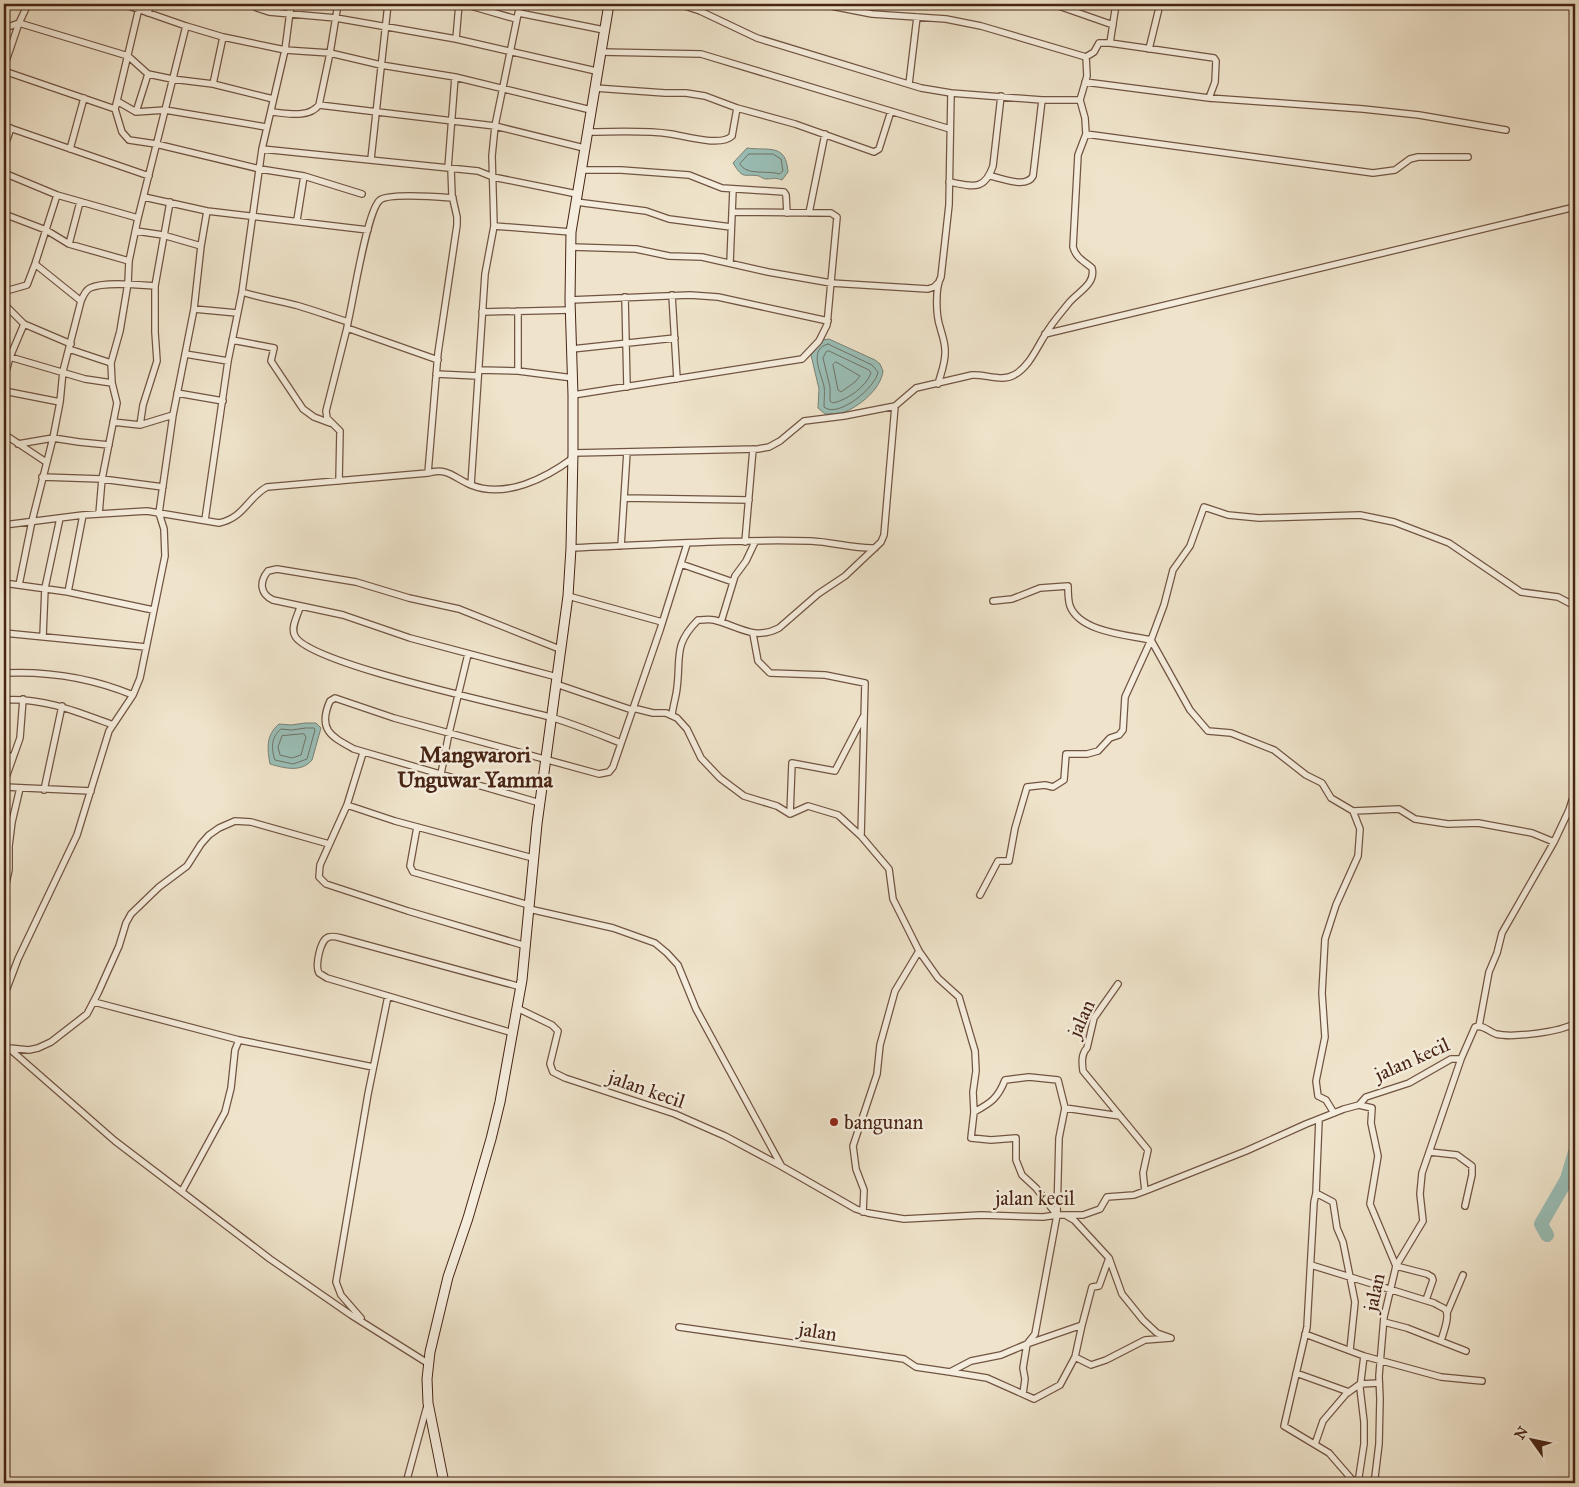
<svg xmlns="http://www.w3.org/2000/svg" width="1579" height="1487" font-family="'IM FELL Great Primer',serif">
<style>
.water{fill:#9abfb7;stroke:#798176}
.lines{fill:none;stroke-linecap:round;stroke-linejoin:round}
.shore{stroke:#707266;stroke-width:1}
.river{stroke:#9abfb7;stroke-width:14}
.street-casing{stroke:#715442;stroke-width:8}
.secondary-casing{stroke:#472414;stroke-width:11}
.street{stroke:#f5eddd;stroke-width:5.5}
.secondary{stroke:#f5eddd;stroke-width:9}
.poi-dot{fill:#8f2418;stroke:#f5eddd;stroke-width:2}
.labels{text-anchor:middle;stroke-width:5;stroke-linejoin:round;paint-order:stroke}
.street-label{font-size:20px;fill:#472414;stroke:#f5eddd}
.poi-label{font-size:20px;fill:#472414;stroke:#f5eddd;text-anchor:start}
.quarter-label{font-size:22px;font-weight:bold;fill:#472414;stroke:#f5eddd}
</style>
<rect width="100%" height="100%" fill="#efe4cb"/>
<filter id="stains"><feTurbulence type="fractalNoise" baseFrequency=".004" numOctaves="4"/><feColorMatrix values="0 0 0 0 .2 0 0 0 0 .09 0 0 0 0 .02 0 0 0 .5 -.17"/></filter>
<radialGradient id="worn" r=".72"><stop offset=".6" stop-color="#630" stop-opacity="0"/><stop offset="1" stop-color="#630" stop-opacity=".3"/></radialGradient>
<!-- water -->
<path class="water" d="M 747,148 C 769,151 786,143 788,172 L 782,180 C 774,177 774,179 766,179 C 764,179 761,177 759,176 C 744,173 744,181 733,163 Z
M 829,339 L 875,360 L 880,364 L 883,371 C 881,389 859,407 842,413 C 837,414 831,414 825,414 L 818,408 L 819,389 L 811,355 L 822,340 Z
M 305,723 L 316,723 L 321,728 L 312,760 C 301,773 284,768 270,764 C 267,748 266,735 279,724 L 291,725 Z"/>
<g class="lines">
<!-- shore -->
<path class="shore" d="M 749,154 L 773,154 L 781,159 L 783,171 L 779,174 C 768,170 746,176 740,164 Z
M 828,344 L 872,365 L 878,372 C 876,387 838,419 824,407 C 824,400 825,393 824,386 C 821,373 808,349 828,344 Z
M 829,351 L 869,370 L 871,373 C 866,387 847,400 833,403 L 830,401 L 830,387 L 823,358 L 826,352 Z
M 836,362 L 860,376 L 855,382 L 841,392 L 838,390 L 833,365 Z
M 306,728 L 314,728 L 315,730 L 307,759 L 293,764 L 275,760 C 271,749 271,737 281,729 L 291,730 Z
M 304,734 L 306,737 L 301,755 L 292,758 L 280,755 L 278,747 L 282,736 Z"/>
<!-- river -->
<path class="river" d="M 1547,1235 L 1541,1224 L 1567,1179 L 1575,1152"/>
<defs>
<path id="street" d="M 123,4 L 186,26 L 223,37 L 285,50 L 330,53 L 381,65 L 455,77 L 591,110
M 249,4 L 257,8 L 269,12 L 336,18 L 456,39 L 596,71
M 464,4 L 516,19 L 519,13 L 604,30
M 679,4 L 700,11 L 757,38 L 921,88 L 951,93 L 1042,100 L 1080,100
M 821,4 L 872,14 L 946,19 L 981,26 L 1086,57
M 1053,4 L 1113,25
M 139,8 L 115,109 L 122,132 L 129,140 L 156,144 L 260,169 L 304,176 L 362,194
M 700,11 L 701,4
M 148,13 L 151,4
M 4,25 L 8,27 L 19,23 L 128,56 L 148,74 L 172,79 L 213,84 L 273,99
M 456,39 L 459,4
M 1110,43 L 1214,58 L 1216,61 L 1215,82 L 1209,98
M 1149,49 L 1160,4
M 600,52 L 701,54 L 950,129
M 4,67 L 19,23 L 28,4
M 4,71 L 115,109
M 1085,82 L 1209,98 L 1363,109 L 1419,115 L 1506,130
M 213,84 L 223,37
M 909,84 L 917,17
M 595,88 L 665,93 L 686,93 L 705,96 L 737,108 L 795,124 L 874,152 L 879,149 L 891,111
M 117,101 L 136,112 L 165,110 L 266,127
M 319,105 L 495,126 L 584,148
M 136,112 L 148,74
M 271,112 C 286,113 308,119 319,105 L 330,53 L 338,4
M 4,126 L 149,176
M 588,132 C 615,132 644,130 671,134 C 685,136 721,147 732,136 L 737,108
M 1086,134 L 1373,173 L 1395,170 L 1410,159 L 1418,157 L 1468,157
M 4,148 L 11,128
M 70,149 L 84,98
M 262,149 L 478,171 L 493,177 L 577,194
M 371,159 L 388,4
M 448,168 L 455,77
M 581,170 L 621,170 L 689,175 L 722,188 L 784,192 L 786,195 L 787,213
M 4,173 L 57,195 L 138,218
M 990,176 C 1002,178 1026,189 1033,176 L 1042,100
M 949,182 C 972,186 984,192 993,166 L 1001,96
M 144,197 L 207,211 L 368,230
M 576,202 L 646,211 L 669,219 L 731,227
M 809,213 L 825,134
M 4,214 L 46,230 L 69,244 L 129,261
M 297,220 L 304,176
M 494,226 L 571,232
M 136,231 L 163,235 L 201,246
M 69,244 L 80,202
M 571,247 L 636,249 L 669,256 L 702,257 L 768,272 L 831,283 L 928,289 L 934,287 L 938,283
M 730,263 L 733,189
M 35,264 L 81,301
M 242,292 C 261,298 280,301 299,306 C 316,311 332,317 348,322 L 347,328 L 438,360
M 4,294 L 6,291 L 27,285 L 35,264 L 57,195
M 672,295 L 677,379
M 625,297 L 627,387
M 570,300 L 690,295 L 718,297 L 828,321
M 4,304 L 24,324 L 10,357 L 4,379
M 194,309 L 237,313
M 482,312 L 571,310
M 348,322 C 353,302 367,210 380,200 C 389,193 440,197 453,198
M 24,324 L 71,344
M 1045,334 L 1575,207
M 232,340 L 274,348 L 271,361 L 303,409 L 314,417 L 330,423
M 69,349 L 111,363
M 572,349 L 675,338
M 185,354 L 228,361
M 10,357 L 85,379 L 112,383
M 479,370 L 518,371 L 573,378
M 518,371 L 518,311
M 436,374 L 478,376
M 938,384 C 941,373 946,362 945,350 C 945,342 942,335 940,327 C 936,315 935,288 941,277 L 949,205 L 951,93
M 4,391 L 60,402
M 177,393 L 223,401
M 573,395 L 802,359 L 819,341 L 827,325 L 837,217 L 831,213 L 732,212
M 113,422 L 140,425 L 173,415
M 140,425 L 143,405 L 157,361 L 155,332 L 155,286 L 170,202
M 4,434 L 46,462
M 18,444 L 53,438 L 79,442 L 109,445
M 573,453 L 758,449 L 769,447 L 780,441 L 804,421 L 844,416 L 895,406 L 916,388 L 972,375 C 985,374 1002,382 1014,375 C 1029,367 1036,349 1045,335 C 1051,324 1060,314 1068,304 C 1077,292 1096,285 1092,268 C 1084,261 1076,258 1073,247 L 1078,155 L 1086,134 L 1085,118 L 1080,100 L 1087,76 L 1086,57 L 1094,52 L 1099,43 L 1110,43 L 1116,4
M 428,473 L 438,353 L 457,225 L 457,217 L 452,195 L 451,169
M 42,477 L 102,479 L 163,487
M 339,481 L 340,431 L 327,418 L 326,411 L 347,328
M 471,485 L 485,274 L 494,226 L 492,156 L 495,126 L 520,4
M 624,498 L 749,500
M 99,514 L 102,479 L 117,403 L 112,383 L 111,363 L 120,331 L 128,283 L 129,261 L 138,218 L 186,26
M 205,520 L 228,361 L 242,292 L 262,149 L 285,50 L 291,4
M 4,525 L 83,515 L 147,511 L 219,523 C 244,518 248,497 267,487 L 428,473 C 448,467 454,478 471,485 C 506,499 546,478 573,458
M 745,542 L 753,449
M 621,546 L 627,452
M 571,548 C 651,545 731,539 811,541 C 833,542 854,549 875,548
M 681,564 L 733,582
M 4,583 L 68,592 L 153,610
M 19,585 L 32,521 L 53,438 L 60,402 L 63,371 L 81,301 C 83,296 86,290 90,288 C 104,281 140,285 155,286
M 68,592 L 83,515
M 568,596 L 662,622
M 993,601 L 1012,599 L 1040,588 L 1068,586 C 1068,592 1068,600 1070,606 C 1080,632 1127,635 1151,640 L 1164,605 L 1173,570 L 1190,546 L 1204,507 L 1228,515 L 1259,518 L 1360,515 L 1394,522 L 1449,543 L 1521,592 L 1558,597 L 1575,606
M 300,607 C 298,615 290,628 295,636 C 309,664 510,706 550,717 C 574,724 598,734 621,743
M 721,622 L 735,576 L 746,561 L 755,542
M 4,633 L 146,647
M 753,634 L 758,661 L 770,673 L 825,675 L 865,683 L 861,836
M 43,636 L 45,588 L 60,518
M 1151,640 L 1190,710 L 1208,731 L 1231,733 L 1274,750 L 1306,775 L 1322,783 L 1331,798 L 1353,811 L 1399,809 L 1415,819 L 1448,824 L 1478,823 L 1532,833 L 1554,842
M 4,673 C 48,671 92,678 133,695
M 557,677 L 410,638 L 343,615 L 273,600 C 260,594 259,582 268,571 L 277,569 L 356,582 L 409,598 L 459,609 L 562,650
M 556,684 L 632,710
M 4,700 C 42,697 78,712 113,725
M 633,708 L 653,713 L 666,713 L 677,718 L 687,729 L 701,758 L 720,778 L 744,796 L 777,806 L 790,814 L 808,806 L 838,815 L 861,836 L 889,869 L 893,899 L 919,951 L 938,978 L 959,997 L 975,1051 L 976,1071 L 973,1092 L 974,1112 L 971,1138 L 991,1140 L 1016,1138 L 1016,1160 L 1022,1175 L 1036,1188 L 1057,1215
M 672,715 C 673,706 676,697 677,688 C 681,657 673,645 698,620 C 704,620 709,619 714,620 C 738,626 754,641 779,628 L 818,594 L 845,576 L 881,542 L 884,535 L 895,406
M 363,753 L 347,805 L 320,865 L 319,877 L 326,884 L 408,911 L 526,946
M 4,755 L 13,757
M 441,774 L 449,733 L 468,654
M 4,783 L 20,738 L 23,699
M 4,787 L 91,791
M 44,790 L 62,706
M 540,803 L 354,749 C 332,737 317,730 330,701 L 335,698 L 394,718 L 599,774 L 609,772 L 613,767 L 660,630 L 687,544
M 347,805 L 395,821 L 533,858
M 790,814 L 792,763 L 835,771 L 863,717
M 417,827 L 410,866 L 413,872 L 529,905
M 4,893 L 9,870 L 9,846 L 12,822 L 20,788
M 980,895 L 998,861 L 1009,861 L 1015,828 L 1027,787 L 1045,785 L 1053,787 L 1064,780 L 1066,754 L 1087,754 L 1098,751 L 1110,738 L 1119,735 L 1123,730 L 1125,697 L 1151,640
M 529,909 L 613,928 L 655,943 L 667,953 L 678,965 L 696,1009 L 781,1165
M 1118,984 L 1094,1018 L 1087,1048 C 1081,1054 1082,1063 1083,1071 L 1148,1150 L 1143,1173 L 1145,1191
M 4,996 L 18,959 L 77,835 L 109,731 L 133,695 L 140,678 L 165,556 L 164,529 L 159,513 L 173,415 L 194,309 L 201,246 L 207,211
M 94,1002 L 239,1040 L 373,1067
M 517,1008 L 552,1025 L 558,1031 L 550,1064 L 553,1072 L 565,1078 L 675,1114 L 725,1136 L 781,1166 L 856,1209 L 868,1213 L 904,1219 L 981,1215 L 1043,1217 L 1057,1215 L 1083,1215 L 1100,1209 L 1107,1197 L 1134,1195 L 1145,1191 L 1246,1151 L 1306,1124 L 1344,1109 L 1359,1105 L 1366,1097 L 1409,1083 L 1451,1059 L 1461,1059 L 1475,1027 C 1483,1024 1489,1032 1496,1034 C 1513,1038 1561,1032 1575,1023
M 1479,1026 L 1489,972 L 1497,953 L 1502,933 L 1554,842 L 1569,810 L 1575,791
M 513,1033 L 327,978 L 319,973 C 315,966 320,939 329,937 C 332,936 337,937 341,938 L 521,987
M 4,1044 L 115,1141 L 270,1259 L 351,1315 L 429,1364
M 9,1048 L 29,1050 L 38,1048 L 51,1042 L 87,1014 L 98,993 L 119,946 L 126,923 L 131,914 L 159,887 L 187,866 L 201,844 L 209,835 L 219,828 L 235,821 L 251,822 L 329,844
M 1359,1105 L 1372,1108 L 1371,1123 L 1378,1156 L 1370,1204 L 1396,1266 L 1384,1317 L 1379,1376 L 1380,1399 L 1379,1444 L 1375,1477 L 1372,1483
M 974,1112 C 991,1103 998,1098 1005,1080 L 1029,1077 L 1058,1080 L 1065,1108
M 1334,1113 L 1326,1100 L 1318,1096 L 1316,1081 L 1325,1037 L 1322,993 L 1325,939 L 1336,905 L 1358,856 L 1360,829 L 1353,811
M 1319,1119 L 1316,1193 L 1314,1202 L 1307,1327 L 1284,1426 L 1329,1453 L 1355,1483
M 1430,1152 L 1457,1155 L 1472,1166 L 1472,1175 L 1465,1206
M 182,1191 L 225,1112 L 231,1088 L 235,1050 L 239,1040
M 1316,1193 L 1333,1202 L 1337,1228 L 1343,1242 L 1350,1277 L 1434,1303 C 1437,1305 1442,1307 1445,1309 C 1451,1315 1443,1333 1441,1341
M 863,1212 L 864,1190 L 856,1169 L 853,1146 L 877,1074 L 880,1045 L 895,991 L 919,951
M 1067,1216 L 1074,1220 L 1109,1258 L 1099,1286 L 1092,1287 L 1082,1325 L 1027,1344 L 1035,1334 L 1057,1215 L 1059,1138 L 1065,1108 L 1120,1116
M 1311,1265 L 1350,1277 L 1355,1302 L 1350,1350
M 1426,1300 L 1433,1280 L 1432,1277 L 1427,1274 L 1396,1266 L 1423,1221 L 1420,1194 L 1422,1173 L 1461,1059
M 1447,1313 L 1463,1275
M 361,1318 L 341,1295 L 336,1282 L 368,1094 L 388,996
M 1384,1322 L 1407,1328 L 1466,1351
M 1082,1325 L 1075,1357 L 1091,1365 L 1106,1360 L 1145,1340 L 1171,1338 L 1157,1333 L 1143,1320 L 1122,1294 L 1109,1258
M 679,1327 L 904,1359 L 916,1367 L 950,1372 L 971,1361 L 1001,1355 L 1027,1344
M 1305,1334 L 1364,1356
M 950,1372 L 987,1378 L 1034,1399 L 1060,1385 L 1075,1357
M 1296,1373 L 1349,1392
M 1023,1394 L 1025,1379 L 1023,1368 L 1027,1344
M 1315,1444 L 1323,1421 L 1346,1394 L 1360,1384 L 1379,1383
M 406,1483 L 427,1406
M 1358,1483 L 1364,1444 L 1364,1422 L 1360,1388 L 1364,1356 L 1441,1377 L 1482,1381"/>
<path id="secondary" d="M 444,1483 L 428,1403 L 427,1379 L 430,1352 L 448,1277 L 468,1218 L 491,1139 L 500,1102 L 522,980 L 537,824 L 568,596 L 571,548 L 573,453 L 573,395 L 570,300 L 571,232 L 609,4"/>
</defs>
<!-- street casing -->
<use href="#street" class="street-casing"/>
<!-- secondary casing -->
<use href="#secondary" class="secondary-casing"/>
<!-- street -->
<use href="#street" class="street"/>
<!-- secondary -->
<use href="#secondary" class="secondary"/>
</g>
<!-- markers -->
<circle class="poi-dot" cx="834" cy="1122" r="5"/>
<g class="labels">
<!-- street labels -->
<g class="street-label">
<text transform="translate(1081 1018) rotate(-66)" y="7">jalan</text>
<text transform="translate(1412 1059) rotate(-24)" y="7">jalan kecil</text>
<text transform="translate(647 1089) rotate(19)" y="7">jalan kecil</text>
<text x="1035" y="1205">jalan kecil</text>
<text transform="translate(1374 1292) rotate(-78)" y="7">jalan</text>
<text transform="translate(818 1331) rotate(9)" y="7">jalan</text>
</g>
<!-- poi labels -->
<g class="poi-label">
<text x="844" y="1129">bangunan</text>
</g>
<!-- quarter labels -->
<g class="quarter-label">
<text x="475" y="762">Mangwarori<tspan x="475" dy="25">Unguwar Yamma</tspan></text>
</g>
</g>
<!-- margin -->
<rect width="1579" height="1487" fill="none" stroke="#efe4cb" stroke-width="20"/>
<rect x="5" y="5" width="1569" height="1477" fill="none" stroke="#472414" stroke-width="2.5"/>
<rect x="10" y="10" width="1559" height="1467" fill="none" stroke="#472414"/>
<!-- north arrow -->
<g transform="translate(1532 1440) rotate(303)" stroke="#f5eddd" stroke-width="4" paint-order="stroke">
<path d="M0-4L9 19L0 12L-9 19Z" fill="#472414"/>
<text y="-8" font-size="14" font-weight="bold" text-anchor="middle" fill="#472414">N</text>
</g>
<rect width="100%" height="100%" filter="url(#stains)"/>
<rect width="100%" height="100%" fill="url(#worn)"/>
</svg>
